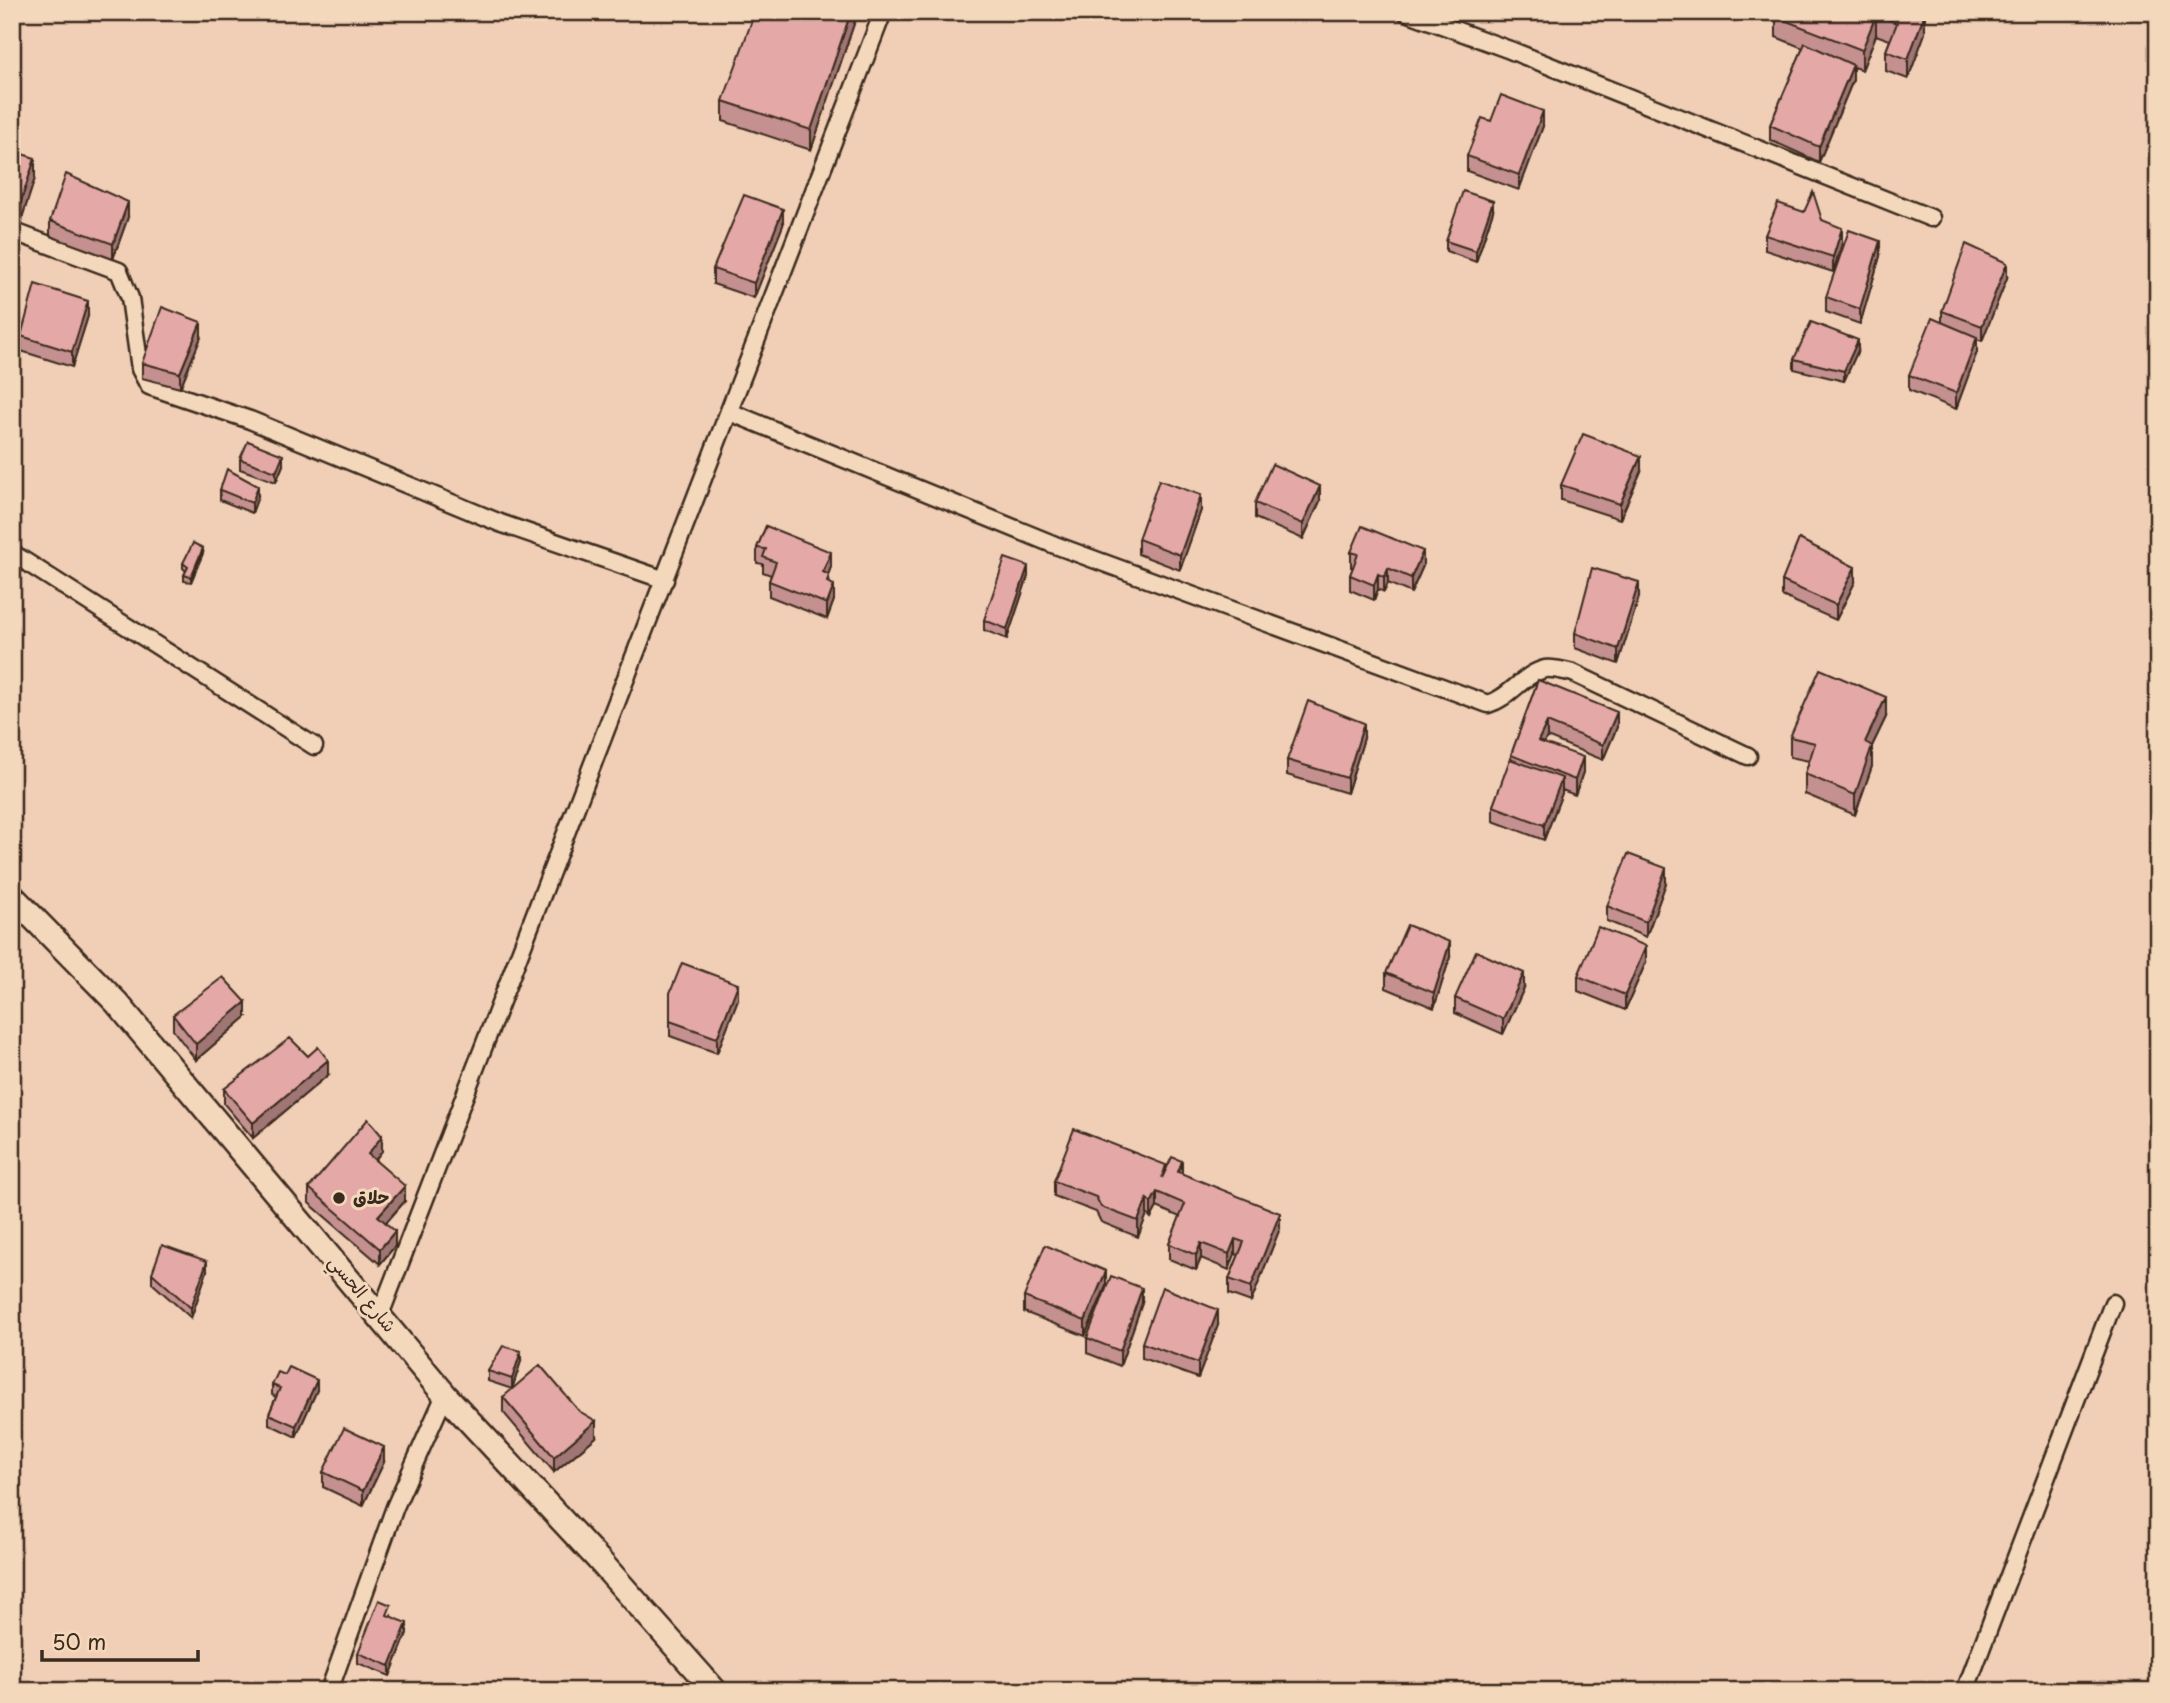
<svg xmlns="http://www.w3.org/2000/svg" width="2170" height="1703" font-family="'Playpen Sans','Playpen Sans Arabic',sans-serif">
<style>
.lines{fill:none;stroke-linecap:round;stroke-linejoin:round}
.street-casing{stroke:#3b2a1e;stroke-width:21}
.secondary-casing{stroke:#3b2a1e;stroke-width:28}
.street{stroke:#f4d8bb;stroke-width:16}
.secondary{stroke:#f4d8bb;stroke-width:23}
.wall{fill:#c49190;stroke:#3b2a1e;stroke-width:2}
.shaded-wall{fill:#a07675;stroke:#3b2a1e;stroke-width:2}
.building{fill:#e4a9a7;stroke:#3b2a1e;stroke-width:2}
.poi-dot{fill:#3b2a1e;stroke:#f4d8bb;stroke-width:2.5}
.labels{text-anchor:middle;stroke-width:6;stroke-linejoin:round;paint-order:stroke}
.poi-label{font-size:18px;font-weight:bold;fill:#3b2a1e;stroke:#f4d8bb;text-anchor:start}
.street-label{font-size:18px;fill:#3b2a1e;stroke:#f4d8bb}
</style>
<rect width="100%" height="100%" fill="#f1cfb7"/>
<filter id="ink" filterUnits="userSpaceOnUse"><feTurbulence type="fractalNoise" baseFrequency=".0143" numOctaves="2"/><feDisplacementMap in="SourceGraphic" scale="14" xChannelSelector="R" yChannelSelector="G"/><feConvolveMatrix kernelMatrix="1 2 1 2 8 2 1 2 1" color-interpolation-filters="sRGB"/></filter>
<g filter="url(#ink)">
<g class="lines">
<defs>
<path id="street" d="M 1406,12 L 1510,50 L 1931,218
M 12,231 L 119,271 L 130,298 L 140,369 L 149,386 L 250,420 L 500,523 L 665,580
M 730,412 L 1055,545 L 1488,704 C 1510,698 1523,674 1545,669 C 1553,668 1565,671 1573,673 L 1748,756
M 12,553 L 314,746
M 380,1315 L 883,12
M 329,1691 L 395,1507 L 445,1395
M 1965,1691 L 2113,1303"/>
<path id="secondary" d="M 12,896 L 117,1003 L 445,1395 L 598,1559 L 715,1691"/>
</defs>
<!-- street casing -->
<use href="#street" class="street-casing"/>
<!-- secondary casing -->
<use href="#secondary" class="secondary-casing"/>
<!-- street -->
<use href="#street" class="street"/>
<!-- secondary -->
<use href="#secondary" class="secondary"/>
</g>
<!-- wall -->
<path class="wall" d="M 858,12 L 811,150 L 723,121 L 723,101 Z
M 1922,12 L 1925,33 L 1908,79 L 1886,71 L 1886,51 L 1890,40 L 1876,35 L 1862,70 L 1853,67 L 1853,80 L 1819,162 L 1770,140 L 1770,125 L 1803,48 L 1776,37 L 1776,17 Z
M 1491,121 L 1543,126 L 1519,190 L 1467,171 L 1467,156 Z
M 12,151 L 35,178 L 21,221 L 12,218 Z
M 1493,211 L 1476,262 L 1446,251 L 1446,241 Z
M 128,217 L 113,259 L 50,236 L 50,221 Z
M 1822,220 L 1842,243 L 1833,272 L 1765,250 L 1765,235 Z
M 783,225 L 754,298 L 713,284 L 713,269 Z
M 1880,256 L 1860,324 L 1826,312 L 1826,297 Z
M 2007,278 L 1982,341 L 1977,339 L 1977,352 L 1956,409 L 1909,390 L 1909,375 L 1942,322 L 1942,311 Z
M 88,316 L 72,367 L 21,351 L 21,336 Z
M 201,337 L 180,388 L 142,378 L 142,363 Z
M 1858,350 L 1844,381 L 1794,369 L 1794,359 Z
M 240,459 L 283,465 L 276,482 L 240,469 Z
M 1641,471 L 1620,519 L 1561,500 L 1561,485 Z
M 220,490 L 258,496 L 252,513 L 220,500 Z
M 1320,501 L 1303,539 L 1255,518 L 1255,503 Z
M 1201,510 L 1180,570 L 1138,554 L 1138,539 Z
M 766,526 L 831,567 L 828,575 L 834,600 L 827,619 L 769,596 L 769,581 L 771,575 L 763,572 L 763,564 L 757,563 L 757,548 Z
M 1351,552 L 1423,566 L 1411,593 L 1388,583 L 1384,592 L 1378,589 L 1374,600 L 1350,590 L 1350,575 L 1353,567 L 1351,567 Z
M 203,553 L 191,582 L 184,581 L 184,575 L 186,571 L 183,568 L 183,563 Z
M 1028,576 L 1007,639 L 984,630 L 984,620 Z
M 1782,581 L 1855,582 L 1836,620 L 1782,596 Z
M 1639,597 L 1618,664 L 1575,648 L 1575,633 Z
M 1538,680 L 1617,727 L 1603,760 L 1547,737 L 1544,743 L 1583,772 L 1575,795 L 1562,790 L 1562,793 L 1544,840 L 1493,821 L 1493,806 L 1511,759 L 1511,755 Z
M 1886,717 L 1872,746 L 1872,766 L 1855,815 L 1805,794 L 1805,774 L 1809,761 L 1790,757 L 1790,737 Z
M 1364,738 L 1347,793 L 1287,775 L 1287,760 Z
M 1666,883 L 1646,937 L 1607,921 L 1607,906 Z
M 1450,957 L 1434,1008 L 1386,988 L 1386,973 Z
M 1646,962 L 1625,1010 L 1578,991 L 1578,976 Z
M 1524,988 L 1503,1034 L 1455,1013 L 1455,998 Z
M 670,993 L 738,999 L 717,1053 L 670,1036 Z
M 173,1015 L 246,1017 L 196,1060 L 173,1030 Z
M 328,1075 L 253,1138 L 224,1104 L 224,1089 Z
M 382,1151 L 375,1160 L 405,1201 L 386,1223 L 395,1246 L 380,1264 L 309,1203 L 309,1188 Z
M 1166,1169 L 1182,1174 L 1280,1228 L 1251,1302 L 1229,1294 L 1229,1279 L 1239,1255 L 1235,1254 L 1229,1270 L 1201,1258 L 1196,1270 L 1169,1259 L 1169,1244 L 1180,1217 L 1157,1207 L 1151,1218 L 1147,1214 L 1138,1237 L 1101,1222 L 1096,1212 L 1054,1196 L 1054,1181 Z
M 207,1271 L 191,1318 L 152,1283 L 152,1273 Z
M 1106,1286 L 1085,1336 L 1024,1312 L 1024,1297 Z
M 1142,1303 L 1120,1366 L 1087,1353 L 1087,1338 Z
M 1218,1325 L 1198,1378 L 1142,1358 L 1142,1343 Z
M 521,1361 L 512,1389 L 488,1381 L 488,1371 Z
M 285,1375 L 317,1390 L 296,1437 L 269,1424 L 269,1414 L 276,1397 L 272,1395 L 272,1385 Z
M 503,1397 L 596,1437 L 554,1472 L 503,1412 Z
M 384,1462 L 363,1506 L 323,1487 L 323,1472 Z
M 391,1615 L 391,1617 L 407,1633 L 390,1676 L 358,1663 L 358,1653 Z"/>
<!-- shaded-wall -->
<path class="shaded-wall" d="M 851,12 L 858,12 L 811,150 L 811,130 Z
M 1925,13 L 1925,33 L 1908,79 L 1908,59 Z
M 1876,15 L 1876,35 L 1862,70 L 1862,50 Z
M 1853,65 L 1853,80 L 1819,162 L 1819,147 Z
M 1543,111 L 1543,126 L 1519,190 L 1519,175 Z
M 35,158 L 35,178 L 21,221 L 21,201 Z
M 1493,201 L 1493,211 L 1476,262 L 1476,251 Z
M 128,202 L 128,217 L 113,259 L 113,244 Z
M 783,209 L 783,225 L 754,298 L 754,283 Z
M 1842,228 L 1842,243 L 1833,272 L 1833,257 Z
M 1880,241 L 1880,256 L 1860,324 L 1860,309 Z
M 2007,263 L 2007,278 L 1982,341 L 1982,326 Z
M 88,301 L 88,316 L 72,367 L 72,352 Z
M 201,322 L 201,337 L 180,388 L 180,373 Z
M 1977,337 L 1977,352 L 1956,409 L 1956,393 Z
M 1858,340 L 1858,350 L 1844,381 L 1844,371 Z
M 283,455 L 283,465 L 276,482 L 276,472 Z
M 1641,456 L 1641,471 L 1620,519 L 1620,504 Z
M 258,486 L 258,496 L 252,513 L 252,503 Z
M 1320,486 L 1320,501 L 1303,539 L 1303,524 Z
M 1201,495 L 1201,510 L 1180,570 L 1180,555 Z
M 203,548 L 203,553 L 191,582 L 191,577 Z
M 1423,551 L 1423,566 L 1411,593 L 1411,578 Z
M 831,552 L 831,567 L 823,587 L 823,572 Z
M 1028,566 L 1028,576 L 1007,639 L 1007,629 Z
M 1855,567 L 1855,582 L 1836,620 L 1836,605 Z
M 1388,568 L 1388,583 L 1384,592 L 1384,577 Z
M 1378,574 L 1378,589 L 1374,600 L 1374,585 Z
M 1639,582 L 1639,597 L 1618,664 L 1618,649 Z
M 834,585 L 834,600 L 827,619 L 827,604 Z
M 1886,697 L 1886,717 L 1872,746 L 1872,766 L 1855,815 L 1855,795 L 1865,742 Z
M 1617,712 L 1617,727 L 1603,760 L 1603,745 Z
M 1547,722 L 1547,737 L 1538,756 L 1538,741 Z
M 1364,723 L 1364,738 L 1347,793 L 1347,778 Z
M 1583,757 L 1583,772 L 1575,795 L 1575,780 Z
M 1562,778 L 1562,793 L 1544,840 L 1544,825 Z
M 1666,868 L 1666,883 L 1646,937 L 1646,922 Z
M 1450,942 L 1450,957 L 1434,1008 L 1434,993 Z
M 1646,946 L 1646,962 L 1625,1010 L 1625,995 Z
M 1524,973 L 1524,988 L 1503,1034 L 1503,1019 Z
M 738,984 L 738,999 L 717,1053 L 717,1038 Z
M 246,1002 L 246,1017 L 196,1060 L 196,1044 Z
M 328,1060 L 328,1075 L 253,1138 L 253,1123 Z
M 382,1136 L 382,1151 L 368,1169 L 368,1154 Z
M 1182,1161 L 1182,1176 L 1178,1172 Z
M 405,1186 L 405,1201 L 378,1231 L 378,1216 Z
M 1157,1192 L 1157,1207 L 1151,1218 L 1151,1203 Z
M 1147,1199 L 1147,1214 L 1138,1237 L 1138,1221 Z
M 1280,1213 L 1280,1228 L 1251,1302 L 1251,1287 Z
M 395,1231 L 395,1246 L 380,1264 L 380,1249 Z
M 1235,1239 L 1235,1254 L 1229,1270 L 1229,1254 Z
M 1201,1243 L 1201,1258 L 1196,1270 L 1196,1255 Z
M 207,1261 L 207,1271 L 191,1318 L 191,1308 Z
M 1106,1271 L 1106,1286 L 1085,1336 L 1085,1321 Z
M 1142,1288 L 1142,1303 L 1120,1366 L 1120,1351 Z
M 1218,1310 L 1218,1325 L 1198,1378 L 1198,1363 Z
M 521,1351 L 521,1361 L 512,1389 L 512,1379 Z
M 317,1380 L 317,1390 L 296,1437 L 296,1426 Z
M 596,1421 L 596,1437 L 554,1472 L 554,1457 Z
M 384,1447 L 384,1462 L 363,1506 L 363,1491 Z
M 407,1623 L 407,1633 L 390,1676 L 390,1666 Z"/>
<!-- building -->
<path class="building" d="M 755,12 L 851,12 L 811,130 L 723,101 Z
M 1778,12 L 1922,12 L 1925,13 L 1908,59 L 1886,51 L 1897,23 L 1876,15 L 1862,50 L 1776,17 Z
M 1805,43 L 1853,65 L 1819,147 L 1770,125 Z
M 1501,95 L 1543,111 L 1519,175 L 1467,156 L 1482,118 L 1491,121 Z
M 12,151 L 35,158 L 21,201 L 12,198 Z
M 66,174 L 128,202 L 113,244 L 50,221 Z
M 1463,191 L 1493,201 L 1476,251 L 1446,241 Z
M 1813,192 L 1822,220 L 1842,228 L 1833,257 L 1765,235 L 1778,203 L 1804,212 Z
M 744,195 L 783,209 L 754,283 L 713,269 Z
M 1849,230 L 1880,241 L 1860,309 L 1826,297 Z
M 1966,244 L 2007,263 L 1982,326 L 1942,311 Z
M 35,284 L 88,301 L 72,352 L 21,336 Z
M 162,307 L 201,322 L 180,373 L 142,363 Z
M 1932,318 L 1977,337 L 1956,393 L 1909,375 Z
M 1811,322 L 1858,340 L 1844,371 L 1794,359 Z
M 1583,434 L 1641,456 L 1620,504 L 1561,485 Z
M 248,441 L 283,455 L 276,472 L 240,459 Z
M 1272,464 L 1320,486 L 1303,524 L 1255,503 Z
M 227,469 L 258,486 L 252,503 L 220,490 Z
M 1159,480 L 1201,495 L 1180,555 L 1138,539 Z
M 766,526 L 831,552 L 823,572 L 829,575 L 827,582 L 834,585 L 827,604 L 769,581 L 776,562 L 763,557 L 766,549 L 757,548 Z
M 1362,526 L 1423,551 L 1411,578 L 1388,568 L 1384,577 L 1378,574 L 1374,585 L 1350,575 L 1358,554 L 1351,552 Z
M 1799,539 L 1855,567 L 1836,605 L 1782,581 Z
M 193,543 L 203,548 L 191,577 L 184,575 L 188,567 L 183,563 Z
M 1005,558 L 1028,566 L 1007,629 L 984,620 Z
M 1592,568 L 1639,582 L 1618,649 L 1575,633 Z
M 1820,669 L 1886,697 L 1865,742 L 1872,746 L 1855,795 L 1805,774 L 1815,743 L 1790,737 Z
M 1538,680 L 1617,712 L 1603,745 L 1547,722 L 1538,741 L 1583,757 L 1575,780 L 1511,755 Z
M 1308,701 L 1364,723 L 1347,778 L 1287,760 Z
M 1510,759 L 1562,778 L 1544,825 L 1493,806 Z
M 1628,854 L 1666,868 L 1646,922 L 1607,906 Z
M 1407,925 L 1450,942 L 1434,993 L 1386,973 Z
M 1598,927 L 1646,946 L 1625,995 L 1578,976 Z
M 1476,951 L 1524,973 L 1503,1019 L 1455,998 Z
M 682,963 L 738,984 L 717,1038 L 670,1021 L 670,993 Z
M 223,977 L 246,1002 L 196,1044 L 173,1015 Z
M 290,1038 L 308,1056 L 318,1047 L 328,1060 L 253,1123 L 224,1089 Z
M 368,1119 L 382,1136 L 368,1154 L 405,1186 L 378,1216 L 395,1231 L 380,1249 L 309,1188 Z
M 1074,1129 L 1166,1165 L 1162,1178 L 1172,1157 L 1182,1161 L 1178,1172 L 1280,1213 L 1251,1287 L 1229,1279 L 1244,1242 L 1235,1239 L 1229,1254 L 1201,1243 L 1196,1255 L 1169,1244 L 1185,1204 L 1157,1192 L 1151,1203 L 1147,1199 L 1138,1221 L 1101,1207 L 1096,1197 L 1054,1181 Z
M 162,1245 L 207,1261 L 191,1308 L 152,1273 Z
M 1045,1245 L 1106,1271 L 1085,1321 L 1024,1297 Z
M 1111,1276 L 1142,1288 L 1120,1351 L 1087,1338 Z
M 1162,1287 L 1218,1310 L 1198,1363 L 1142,1343 Z
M 503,1346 L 521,1351 L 512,1379 L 488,1371 Z
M 540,1365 L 579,1411 L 596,1421 L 554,1457 L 503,1397 Z
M 289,1367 L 317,1380 L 296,1426 L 269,1414 L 280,1388 L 272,1385 L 278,1372 L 285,1375 Z
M 344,1428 L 384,1447 L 363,1491 L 323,1472 Z
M 379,1600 L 391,1605 L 387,1615 L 407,1623 L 390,1666 L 358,1653 Z"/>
</g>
<!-- markers -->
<circle class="poi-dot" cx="339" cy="1198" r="7"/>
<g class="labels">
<!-- poi labels -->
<g class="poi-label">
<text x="353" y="1204">حلاق</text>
</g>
<!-- street labels -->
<g class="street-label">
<text transform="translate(362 1294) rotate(50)" y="6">شارع الحسي</text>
</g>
</g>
<!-- margin -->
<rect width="2170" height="1703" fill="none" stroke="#f4d8bb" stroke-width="42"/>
<rect x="21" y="21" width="2128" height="1661" fill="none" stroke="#3b2a1e" stroke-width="2.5" filter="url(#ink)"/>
<!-- scale -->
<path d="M42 1650v10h156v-10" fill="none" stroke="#3b2a1e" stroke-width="3.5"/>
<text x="52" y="1650" font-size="21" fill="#3b2a1e" stroke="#f4d8bb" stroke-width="5" paint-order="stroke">50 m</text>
</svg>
